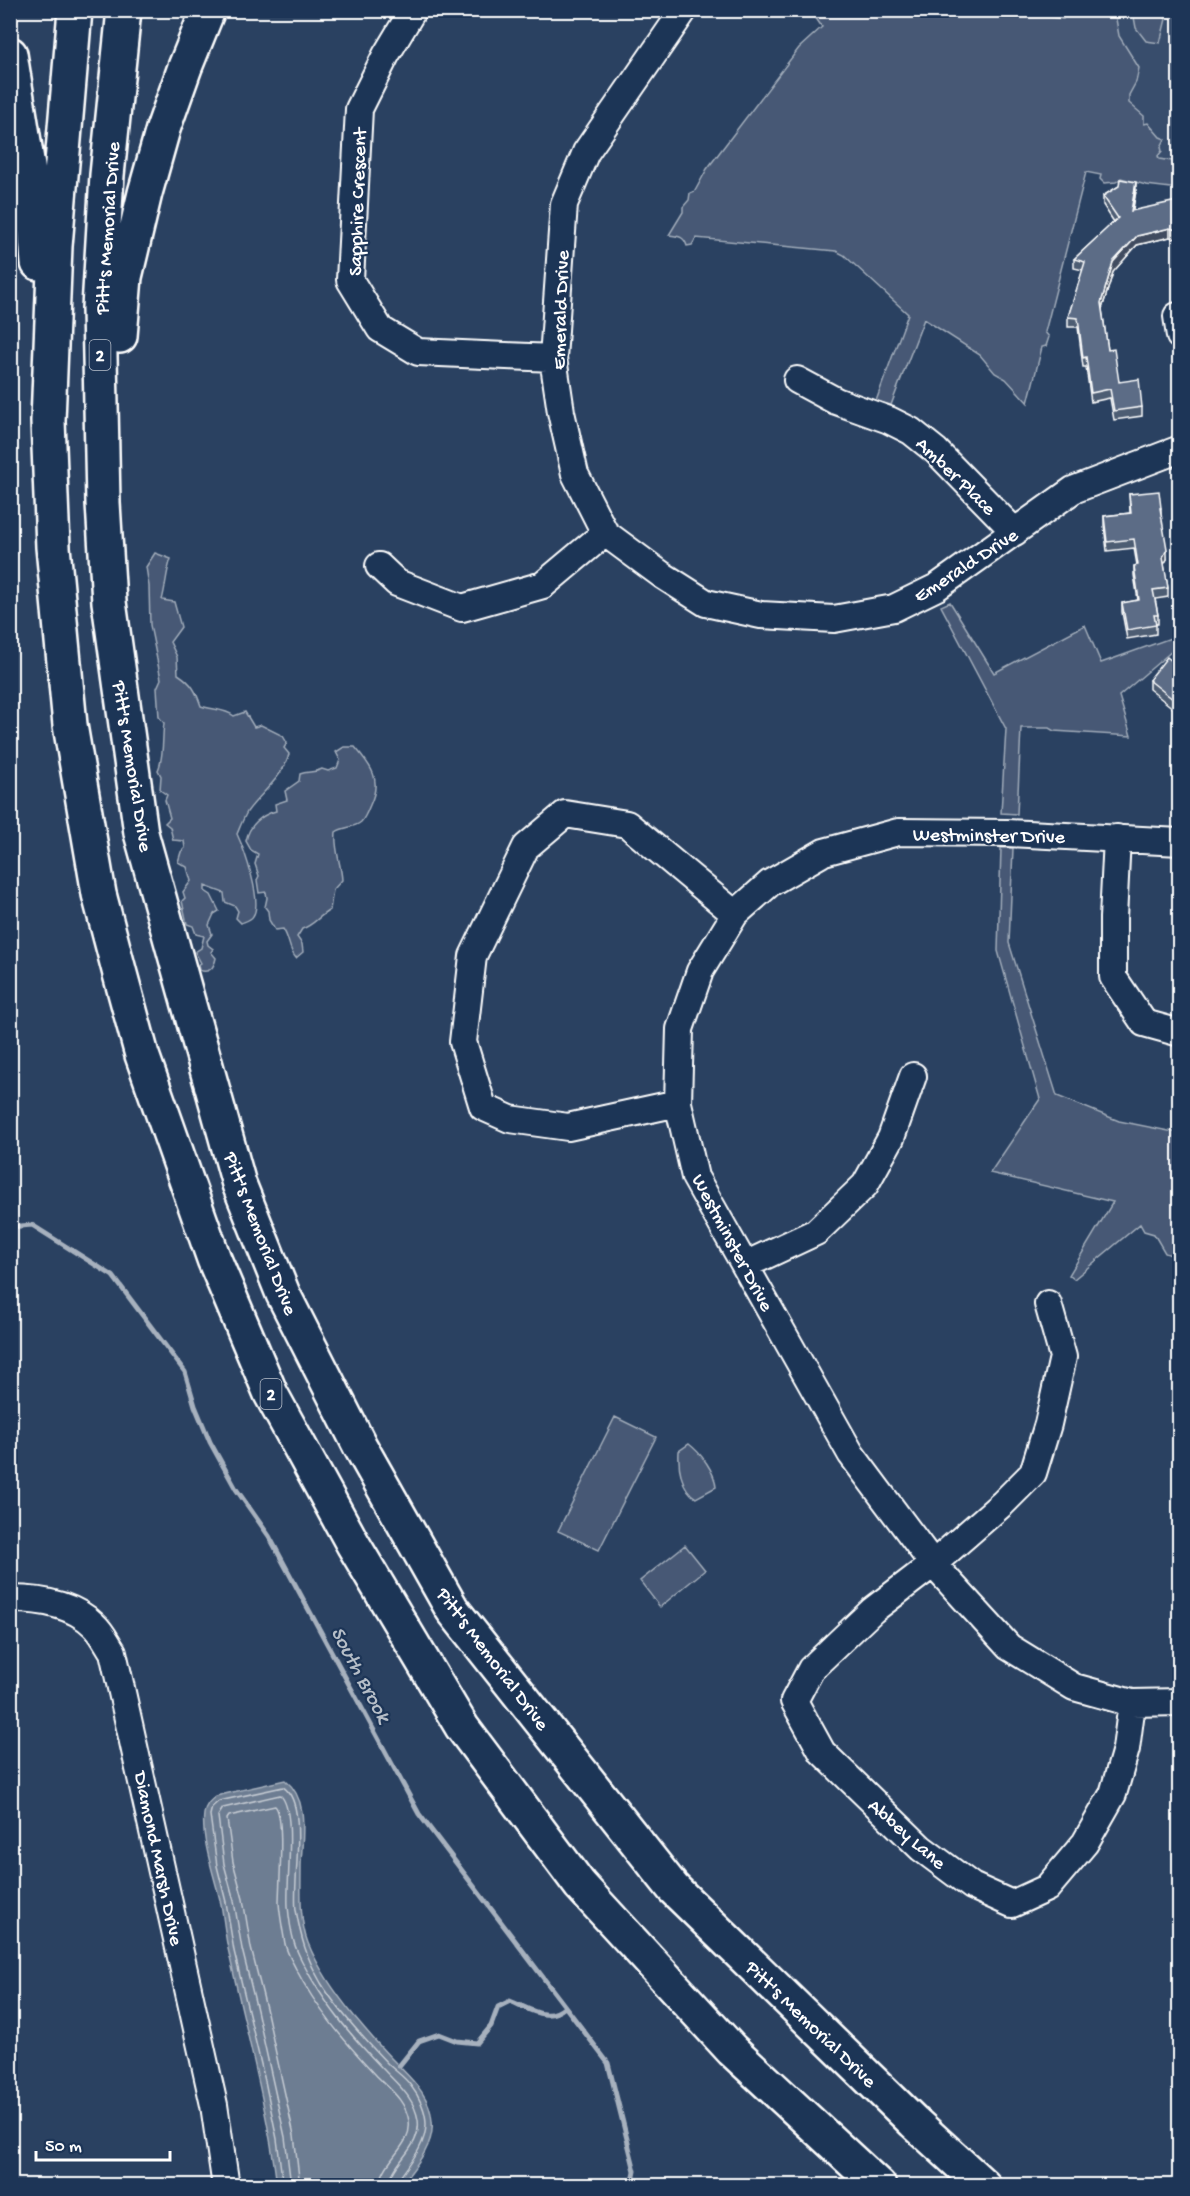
<svg xmlns="http://www.w3.org/2000/svg" width="1190" height="2196" font-family="'Gochi Hand',sans-serif">
<style>
.built{fill:#394e6c}
.green{fill:#465975;stroke:#a2acba;stroke-width:1.5}
.water{fill:#6d7d92;stroke:#a7b1be;stroke-width:1.5}
.lines{fill:none;stroke-linecap:round;stroke-linejoin:round}
.shore{stroke:#c5cbd3;stroke-width:1.5}
.stream{stroke:#a7b1be;stroke-width:5}
.minor-casing{stroke:#fff;stroke-width:30}
.highway-casing{stroke:#fff;stroke-width:38}
.minor{stroke:#1d3557;stroke-width:26}
.highway{stroke:#1d3557;stroke-width:33}
.wall{fill:#4e5d73;stroke:#fff;stroke-width:1.5}
.shaded-wall{fill:#404c5e;stroke:#fff;stroke-width:1.5}
.building{fill:#5b6c86;stroke:#fff;stroke-width:1.5}
.labels{text-anchor:middle;stroke-width:4.5;stroke-linejoin:round;paint-order:stroke}
.shield{fill:#1d3557;stroke:#bbc2cd;stroke-width:1.5}
.shield-label{font-size:18px;font-weight:bold;fill:#fff}
.street-label{font-size:20px;fill:#fff;stroke:#1d3557}
.water-label{font-size:21px;font-style:italic;fill:#b6bec8;stroke:#1d3557}
</style>
<rect width="100%" height="100%" fill="#2a4161"/>
<filter id="ink" filterUnits="userSpaceOnUse"><feTurbulence type="fractalNoise" baseFrequency=".0167" numOctaves="2"/><feDisplacementMap in="SourceGraphic" scale="12" xChannelSelector="R" yChannelSelector="G"/><feConvolveMatrix kernelMatrix="1 2 1 2 8 2 1 2 1" color-interpolation-filters="sRGB"/></filter>
<g filter="url(#ink)">
<!-- built -->
<path class="built" d="M 1100,11 L 1179,11 L 1179,162 L 1088,147 Z"/>
<!-- green -->
<path class="green" d="M 1002,10 L 1063,19 L 1065,11 L 1158,10 L 1166,19 L 1160,43 L 1146,41 L 1136,28 L 1134,17 L 1125,13 L 1116,19 L 1119,36 L 1139,68 L 1136,82 L 1129,95 L 1129,103 L 1144,116 L 1144,124 L 1148,123 L 1160,137 L 1165,139 L 1161,147 L 1162,151 L 1158,156 L 1159,159 L 1179,162 L 1179,189 L 1146,185 L 1121,178 L 1116,182 L 1104,183 L 1100,179 L 1101,175 L 1086,172 L 1045,332 L 1049,337 L 1046,346 L 1042,347 L 1028,403 L 1006,379 L 995,373 L 980,355 L 924,319 L 891,405 L 876,401 L 908,314 L 844,255 L 836,251 L 696,238 L 692,245 L 687,246 C 684,236 678,236 669,235 L 683,212 L 683,207 L 689,200 L 690,193 L 695,191 L 707,169 L 799,48 L 822,27 L 811,11 Z
M 155,553 L 171,559 C 166,572 166,586 162,600 L 174,602 L 181,627 L 170,642 L 177,657 L 178,674 C 192,683 196,691 201,706 C 212,710 225,709 234,716 L 245,712 L 254,727 L 261,725 L 283,736 L 287,743 L 284,748 L 289,754 C 284,777 260,793 247,812 C 243,819 240,827 237,834 C 244,849 263,902 253,916 C 251,920 246,921 241,923 L 236,918 L 238,911 L 235,906 L 225,902 L 224,893 L 205,886 L 205,891 L 211,895 L 219,911 L 214,914 L 209,925 L 212,934 L 207,941 L 208,945 L 213,949 L 211,952 L 216,958 C 214,968 209,974 199,970 L 198,965 L 201,963 L 195,952 L 201,948 L 204,936 L 196,934 L 193,926 L 187,924 L 182,901 L 185,898 L 183,892 L 191,881 L 187,867 L 178,862 L 181,852 L 185,848 L 184,841 L 173,840 L 170,827 L 165,823 L 170,818 L 165,800 L 167,795 L 160,790 L 161,776 L 158,770 C 164,758 162,738 164,723 L 159,717 L 157,688 L 161,679 L 150,625 L 149,586 L 146,567 Z
M 950,602 L 994,673 L 1085,625 L 1101,663 L 1179,635 L 1179,645 L 1119,696 L 1131,736 L 1054,731 L 1049,728 L 1021,728 L 1017,814 L 1001,813 L 1006,729 L 941,606 Z
M 344,747 L 355,747 C 372,767 382,780 370,805 C 368,810 365,818 361,822 C 353,829 344,826 336,832 C 334,849 341,863 342,880 L 333,890 L 330,910 C 319,916 314,925 302,929 L 297,937 L 302,944 L 303,952 L 296,958 C 288,949 290,939 283,929 L 275,930 L 269,920 L 268,911 L 265,907 L 267,898 L 266,892 L 259,893 L 257,880 L 259,876 L 255,864 L 258,854 L 251,850 L 246,841 C 249,825 261,815 276,811 L 275,804 L 287,800 L 285,791 L 299,781 L 300,774 C 308,771 314,773 322,769 L 328,771 L 337,768 L 340,760 L 336,752 Z
M 1001,848 L 1013,848 L 1009,943 L 1057,1096 L 1119,1121 L 1179,1133 L 1179,1264 L 1174,1254 L 1171,1255 L 1165,1253 L 1154,1234 L 1144,1231 L 1140,1224 L 1074,1279 L 1069,1275 L 1113,1202 L 990,1173 L 1040,1099 L 998,951 Z
M 615,1417 L 656,1437 L 599,1550 L 558,1531 Z
M 689,1444 C 701,1453 715,1472 716,1487 L 696,1498 C 681,1489 678,1467 679,1451 Z
M 685,1545 L 705,1570 L 660,1607 L 640,1581 Z"/>
<!-- water -->
<path class="water" d="M 285,1780 C 310,1800 302,1836 301,1865 C 301,1890 299,1920 308,1943 C 319,1970 336,1994 354,2016 C 367,2031 380,2047 394,2061 C 411,2079 430,2094 432,2121 C 435,2145 415,2167 401,2185 L 277,2185 C 267,2106 246,2031 229,1953 C 225,1937 224,1920 221,1904 C 215,1878 201,1840 204,1814 C 205,1805 210,1801 216,1796 Z"/>
<g class="lines">
<!-- shore -->
<path class="shore" d="M 283,2186 L 277,2139 L 265,2081 L 234,1951 L 226,1902 L 217,1866 L 210,1815 L 212,1807 L 219,1801 L 283,1787 C 309,1803 292,1881 296,1910 C 301,1938 306,1957 321,1983 C 339,2012 365,2040 388,2064 C 395,2071 405,2077 411,2086 C 419,2096 426,2111 426,2124 C 426,2145 410,2163 398,2180 L 397,2186
M 291,2186 L 285,2137 L 257,2010 L 242,1949 L 234,1901 L 224,1864 L 218,1816 L 223,1808 L 280,1795 C 297,1809 286,1882 288,1906 C 289,1918 291,1931 294,1942 C 296,1950 300,1957 303,1963 C 323,2003 352,2037 383,2069 C 398,2085 414,2097 418,2120 C 422,2148 391,2162 389,2186
M 300,2186 L 294,2135 L 266,2008 L 251,1948 L 243,1899 L 233,1862 L 227,1819 L 229,1816 L 275,1806 C 285,1815 279,1885 279,1903 C 280,1917 283,1931 285,1944 C 287,1953 292,1961 296,1969 C 316,2008 345,2042 375,2074 C 389,2089 405,2099 409,2121 C 413,2146 381,2161 380,2186"/>
<!-- stream -->
<path class="stream" d="M 10,1227 L 32,1225 L 113,1276 L 185,1372 L 195,1406 L 210,1442 L 236,1489 L 269,1536 L 419,1814 L 608,2063 L 635,2171 L 632,2186
M 399,2066 L 419,2041 L 439,2034 L 457,2041 L 477,2043 L 491,2026 L 498,2007 L 510,2001 C 530,2009 547,2023 565,2007"/>
<defs>
<path id="minor" d="M 413,10 L 386,55 L 359,109 L 350,280 L 380,329 L 418,352 L 553,358
M 684,10 L 586,152 L 564,204 L 553,358 L 561,412 L 575,474 L 605,533 L 662,575 L 706,603 L 761,615 L 834,619 L 894,608 L 937,587 L 1073,490 L 1180,449
M 1177,316 L 1180,336
M 797,380 L 836,401 L 889,420 L 911,431 L 936,451 L 1015,532
M 379,566 L 397,583 L 462,608 L 543,585 L 605,533
M 1117,838 L 1113,918 L 1113,977 L 1144,1023 L 1180,1033
M 1180,842 L 1007,833 L 898,832 L 824,852 L 770,883 L 735,914 L 700,971 L 680,1029 L 678,1103 L 695,1177 L 851,1454 L 933,1564 L 1009,1647 L 1074,1687 L 1132,1703 L 1180,1702
M 678,1103 L 568,1127 L 510,1119 L 483,1107 L 463,1042 L 473,956 L 526,847 L 565,814 L 627,824 L 735,914
M 745,1265 L 816,1232 L 865,1185 L 891,1138 L 913,1076
M 1048,1304 L 1063,1357 L 1048,1424 L 1033,1473 L 1003,1503 L 933,1564 L 873,1610 L 811,1669 L 794,1701 L 822,1752 L 921,1848 L 972,1886 L 1012,1904 L 1047,1888 L 1085,1843 L 1113,1794 L 1126,1749 L 1132,1703
M 10,1599 C 39,1599 73,1604 94,1625 C 102,1632 107,1643 113,1652 L 214,2105 L 225,2180 L 224,2186"/>
<path id="highway" d="M 75,10 L 55,246 L 48,421 L 53,547 L 70,725 L 99,894 L 120,974 L 142,1055 L 214,1259 L 271,1394 L 353,1544 L 462,1727 L 580,1885 L 732,2050 L 879,2186
M 124,10 L 107,175 L 99,308 L 103,503 L 109,602 L 141,833 L 239,1184 L 283,1294 L 360,1446 L 452,1609 L 673,1888 L 914,2122 L 984,2186
M 10,54 L 33,198 L 38,263
M 120,336 L 125,277 L 145,193 L 163,129 L 185,67 L 208,10"/>
</defs>
<!-- minor casing -->
<use href="#minor" class="minor-casing"/>
<!-- highway casing -->
<use href="#highway" class="highway-casing"/>
<!-- minor -->
<use href="#minor" class="minor"/>
<!-- highway -->
<use href="#highway" class="highway"/>
</g>
<!-- wall -->
<path class="wall" d="M 1119,186 L 1136,191 L 1132,211 L 1178,204 L 1179,204 L 1179,240 L 1170,237 L 1137,245 L 1113,272 L 1102,309 L 1108,350 L 1119,382 L 1142,407 L 1142,416 L 1114,420 L 1110,398 L 1091,402 L 1086,367 L 1083,367 L 1078,327 L 1068,327 L 1068,317 L 1083,270 L 1074,268 L 1074,259 L 1114,222 L 1103,205 L 1103,196 Z
M 1129,494 L 1161,508 L 1161,517 L 1167,559 L 1164,564 L 1168,588 L 1168,597 L 1155,599 L 1158,615 L 1158,624 L 1156,624 L 1156,634 L 1127,639 L 1122,612 L 1122,603 L 1138,600 L 1134,575 L 1134,566 L 1137,565 L 1134,548 L 1107,551 L 1104,525 L 1104,516 L 1130,513 Z
M 1179,667 L 1179,713 L 1149,689 L 1149,680 Z"/>
<!-- shaded-wall -->
<path class="shaded-wall" d="M 1136,182 L 1136,191 L 1131,221 L 1131,211 Z
M 1170,228 L 1170,237 L 1137,245 L 1113,272 L 1101,312 L 1101,303 L 1113,262 L 1137,236 Z
M 1167,549 L 1167,559 L 1163,566 L 1163,557 Z"/>
<!-- building -->
<path class="building" d="M 1120,179 L 1136,182 L 1131,211 L 1177,201 L 1178,204 L 1179,204 L 1179,231 L 1170,228 L 1137,236 L 1113,262 L 1101,303 L 1108,350 L 1114,349 L 1119,382 L 1139,379 L 1142,407 L 1114,411 L 1110,389 L 1091,393 L 1086,357 L 1083,358 L 1078,318 L 1068,317 L 1085,262 L 1074,259 L 1118,218 L 1103,196 L 1119,186 Z
M 1159,491 L 1161,508 L 1160,508 L 1167,549 L 1163,557 L 1168,588 L 1153,590 L 1158,615 L 1154,615 L 1156,625 L 1127,630 L 1122,603 L 1139,600 L 1134,566 L 1138,565 L 1134,539 L 1107,542 L 1104,516 L 1131,513 L 1129,494 Z
M 1167,657 L 1179,667 L 1179,704 L 1149,680 Z"/>
</g>
<g class="labels">
<!-- shield labels -->
<g class="shield">
<rect x="89.5" y="340" width="21" height="30" rx="4.5"/>
<rect x="260.5" y="1379" width="21" height="30" rx="4.5"/>
</g>
<g class="shield-label">
<text x="100" y="361">2</text>
<text x="271" y="1400">2</text>
</g>
<!-- street labels -->
<g class="street-label">
<text transform="translate(356 202) rotate(-88)" y="7">Sapphire Crescent</text>
<text transform="translate(106 228) rotate(-86)" y="7">Pitt's Memorial Drive</text>
<text transform="translate(559 310) rotate(-88)" y="7">Emerald Drive</text>
<text transform="translate(957 475) rotate(44)" y="7">Amber Place</text>
<text transform="translate(965 564) rotate(-33)" y="7">Emerald Drive</text>
<text transform="translate(134 766) rotate(81)" y="7">Pitt's Memorial Drive</text>
<text transform="translate(989 834) rotate(1)" y="7">Westminster Drive</text>
<text transform="translate(262 1233) rotate(69)" y="7">Pitt's Memorial Drive</text>
<text transform="translate(734 1242) rotate(62)" y="7">Westminster Drive</text>
<text transform="translate(494 1658) rotate(53)" y="7">Pitt's Memorial Drive</text>
<text transform="translate(908 1833) rotate(41)" y="7">Abbey Lane</text>
<text transform="translate(160 1858) rotate(78)" y="7">Diamond Marsh Drive</text>
<text transform="translate(812 2023) rotate(44)" y="7">Pitt's Memorial Drive</text>
</g>
<!-- water labels -->
<g class="water-label">
<text transform="translate(362 1674) rotate(62)" y="7">South Brook</text>
</g>
</g>
<!-- margin -->
<rect width="1190" height="2196" fill="none" stroke="#1d3557" stroke-width="36"/>
<rect x="18" y="18" width="1154" height="2160" fill="none" stroke="#fff" stroke-width="2" filter="url(#ink)"/>
<!-- scale -->
<path d="M36 2151v9h134v-9" fill="none" stroke="#ffffff" stroke-width="3"/>
<text x="45" y="2151" font-size="18" fill="#ffffff" stroke="#1d3557" stroke-width="4.5" paint-order="stroke">50 m</text>
</svg>
